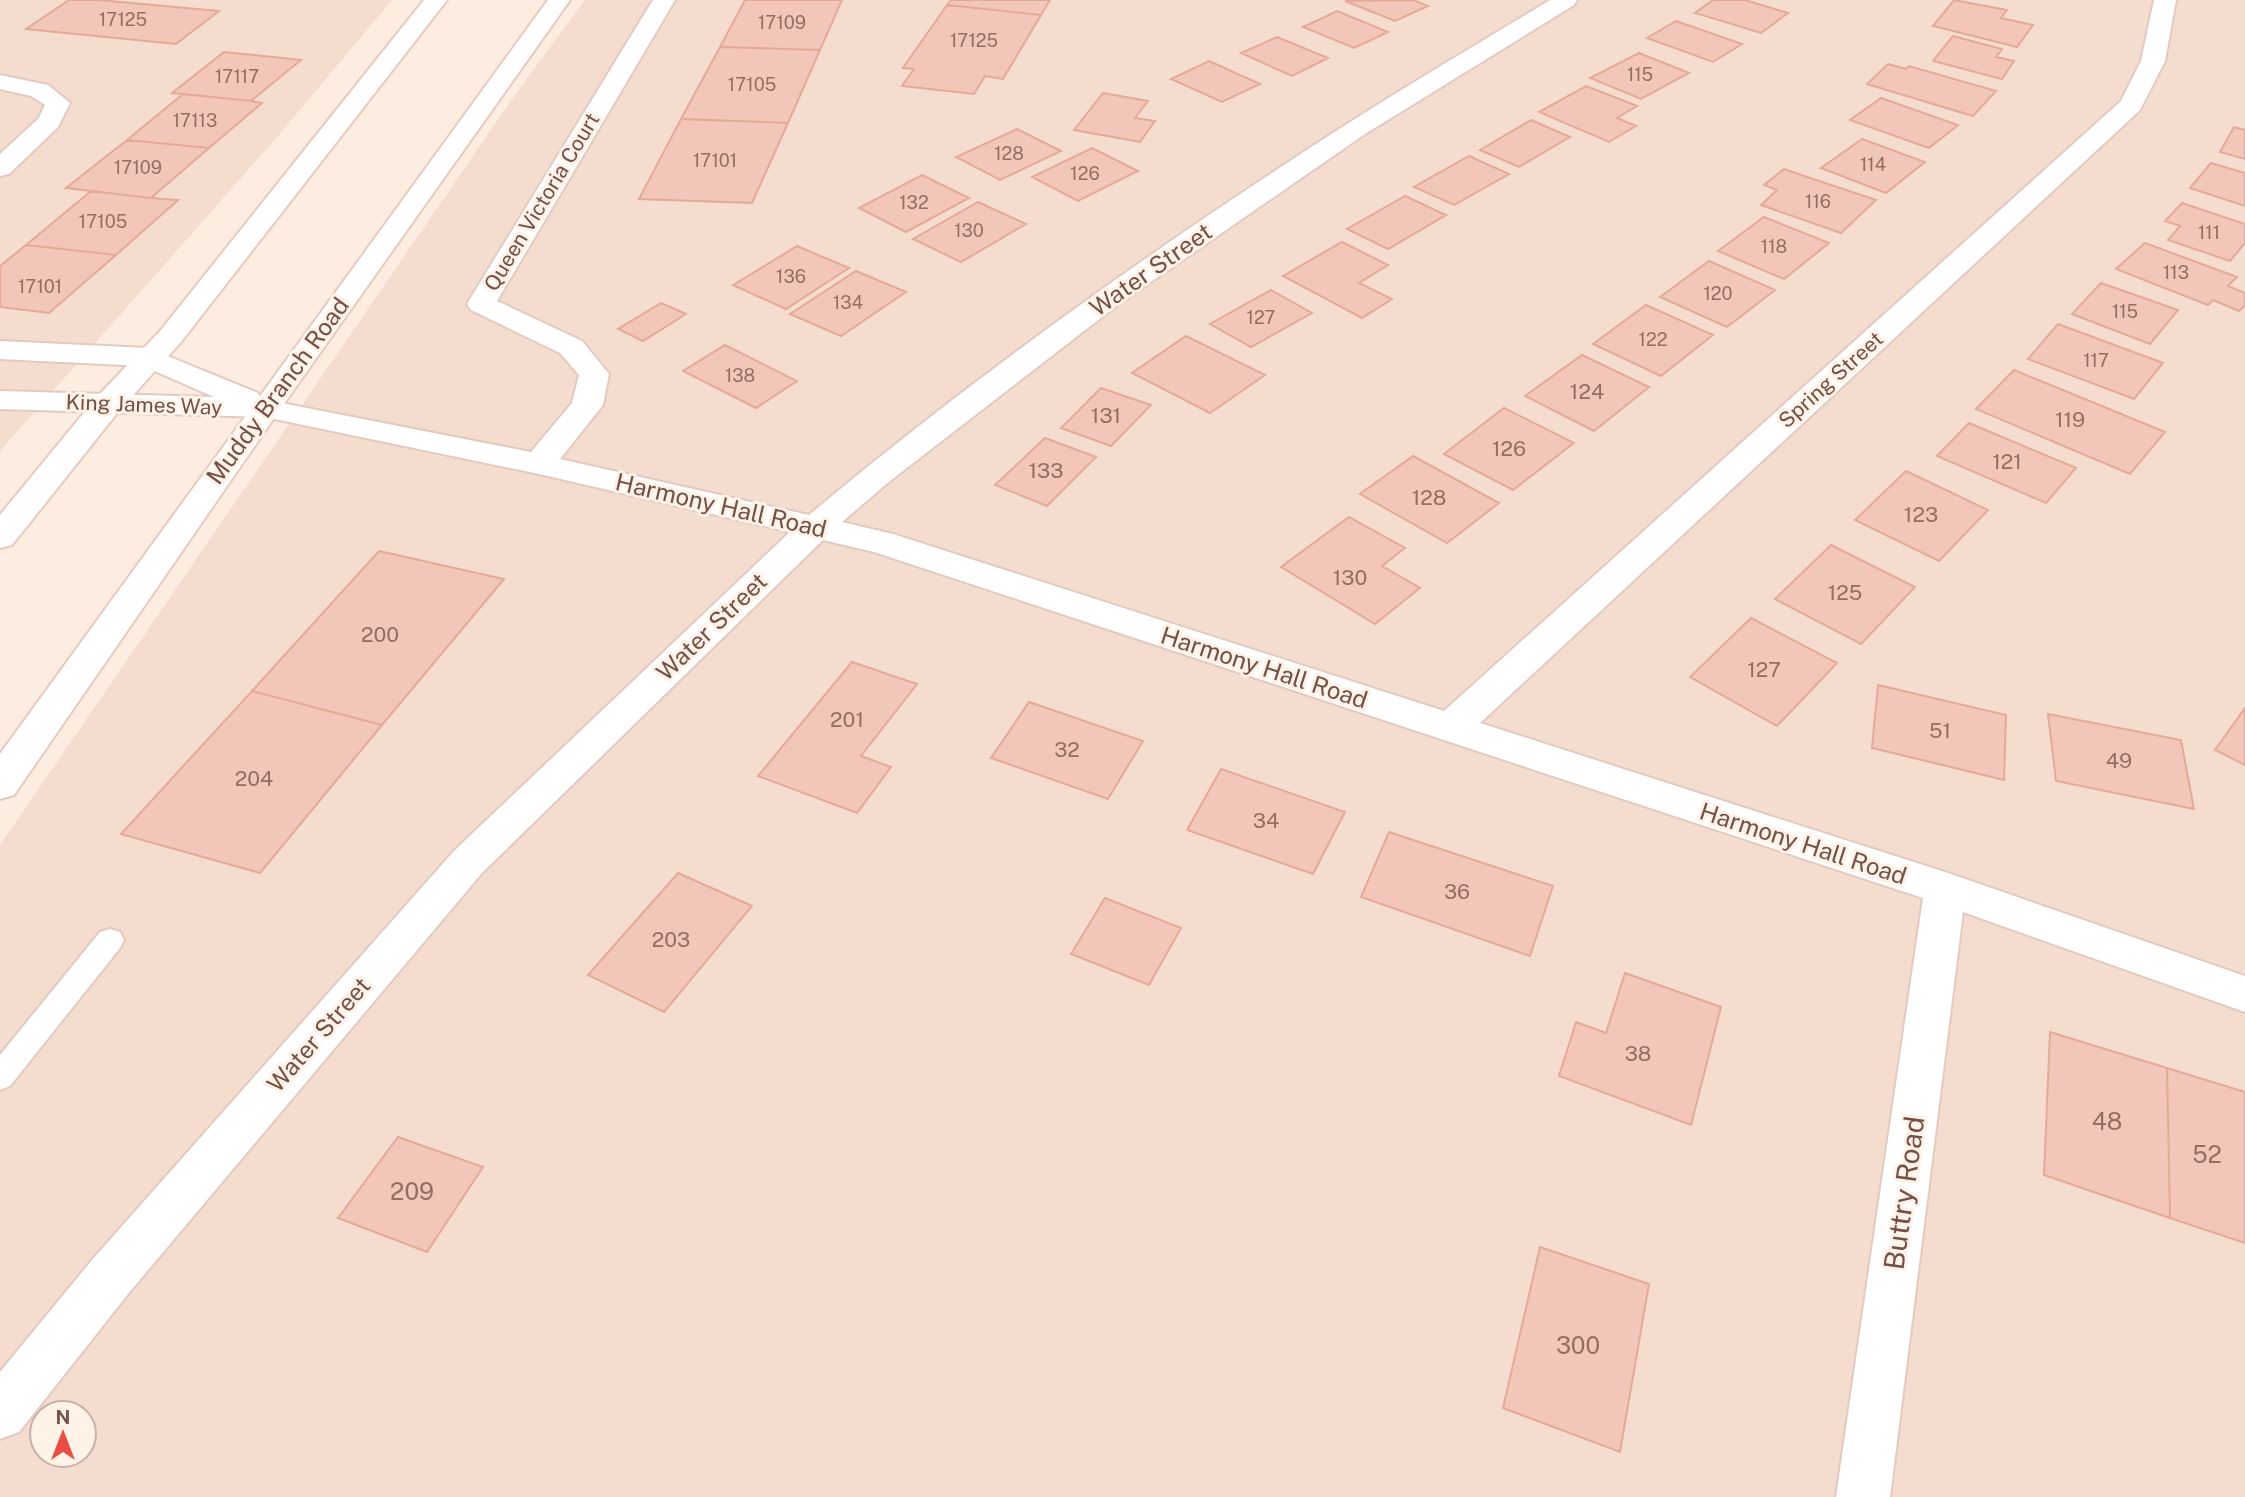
<svg xmlns="http://www.w3.org/2000/svg" width="2245" height="1497" font-family="'Public Sans',sans-serif">
<style>
.residential{fill:#f4ddcf;fill-rule:evenodd}
.building{fill:#f2c6b8;stroke:#e5a998;stroke-width:2}
.lines{fill:none;stroke-linecap:round;stroke-linejoin:round}
.lane-casing{stroke:#e3cabf;stroke-width:4}
.street-casing{stroke:#e3cabf;stroke-width:4}
.secondary-casing{stroke:#e8cabc;stroke-width:4}
.lane{fill:#fff;fill-rule:evenodd}
.street{fill:#fff;fill-rule:evenodd}
.secondary{fill:#fff;fill-rule:evenodd}
.labels{text-anchor:middle;stroke-width:6;stroke-linejoin:round;paint-order:stroke}
.far-number-label{font-size:18px;fill:#946e63}
.far-street-label{font-size:21px;fill:#745047;stroke:#fff2e7}
.number-label{font-size:21px;fill:#946e63}
.street-label{font-size:24px;fill:#745047;stroke:#fff2e7}
.near-number-label{font-size:24px;fill:#946e63}
.near-street-label{font-size:28px;fill:#745047;stroke:#fff2e7}
</style>
<rect width="100%" height="100%" fill="#fdede0"/>
<!-- residential -->
<path class="residential" d="M 0,0 L 392,0 L 278,136 L 0,451 Z
M 585,0 L 2245,0 L 2245,1497 L 0,1497 L 0,845 L 512,99 ZM 42,1413 L 84,1413 L 84,1455 L 42,1455 Z"/>
<!-- building -->
<path class="building" d="M 69,0 L 99,0 L 219,11 L 176,44 L 26,29 Z
M 745,0 L 842,0 L 820,50 L 720,47 Z
M 951,0 L 1050,0 L 1041,15 L 947,5 Z
M 1413,0 L 1428,6 L 1395,21 L 1345,1 Z
M 1713,0 L 1745,0 L 1788,13 L 1761,33 L 1695,13 Z
M 1954,0 L 2007,10 L 2001,18 L 2033,25 L 2017,47 L 1933,26 Z
M 947,5 L 1041,15 L 1003,79 L 985,76 L 974,94 L 902,86 L 914,69 L 903,68 Z
M 1337,11 L 1388,32 L 1354,48 L 1303,27 Z
M 1676,21 L 1742,44 L 1713,62 L 1647,38 Z
M 1953,36 L 2002,49 L 1996,57 L 2014,61 L 2002,79 L 1933,61 Z
M 1277,37 L 1328,58 L 1292,76 L 1241,53 Z
M 720,47 L 820,50 L 788,123 L 681,119 Z
M 224,52 L 301,60 L 251,101 L 172,93 Z
M 1639,53 L 1689,73 L 1641,99 L 1590,78 Z
M 1209,61 L 1260,84 L 1222,102 L 1171,79 Z
M 1888,64 L 1906,69 L 1909,66 L 1996,91 L 1973,116 L 1867,84 Z
M 1586,86 L 1637,106 L 1617,118 L 1636,126 L 1609,142 L 1539,112 Z
M 1103,93 L 1148,101 L 1135,118 L 1155,121 L 1140,142 L 1074,130 Z
M 183,94 L 251,101 L 262,103 L 209,148 L 127,140 Z
M 1881,98 L 1958,125 L 1929,148 L 1850,120 Z
M 681,119 L 788,123 L 752,203 L 639,199 Z
M 1531,120 L 1570,137 L 1519,167 L 1480,150 Z
M 2234,127 L 2245,130 L 2245,159 L 2220,152 Z
M 1017,129 L 1061,151 L 1000,180 L 956,157 Z
M 1862,139 L 1925,162 L 1886,193 L 1821,168 Z
M 127,140 L 209,148 L 151,198 L 66,188 Z
M 1092,148 L 1138,171 L 1078,201 L 1032,177 Z
M 1469,156 L 1509,174 L 1454,205 L 1414,187 Z
M 2211,163 L 2245,173 L 2245,206 L 2190,188 Z
M 1784,169 L 1810,178 L 1876,200 L 1841,233 L 1761,205 L 1777,190 L 1764,185 Z
M 922,175 L 969,198 L 906,232 L 859,208 Z
M 91,191 L 151,198 L 178,200 L 116,255 L 26,245 Z
M 1405,196 L 1446,215 L 1388,249 L 1347,229 Z
M 978,202 L 1026,224 L 961,262 L 913,239 Z
M 2182,203 L 2245,224 L 2245,243 L 2230,261 L 2168,240 L 2180,226 L 2165,221 Z
M 1764,217 L 1829,243 L 1784,279 L 1718,251 Z
M 1342,242 L 1388,265 L 1359,283 L 1392,299 L 1362,318 L 1283,276 Z
M 2145,243 L 2237,277 L 2228,286 L 2245,293 L 2245,305 L 2239,311 L 2213,300 L 2208,305 L 2116,269 Z
M 26,245 L 116,255 L 49,313 L 0,307 L 0,266 Z
M 797,246 L 849,268 L 786,309 L 733,285 Z
M 1709,261 L 1775,290 L 1727,327 L 1660,297 Z
M 856,271 L 906,292 L 841,336 L 790,314 Z
M 2101,283 L 2178,310 L 2150,344 L 2072,314 Z
M 1271,290 L 1312,313 L 1251,347 L 1210,324 Z
M 661,303 L 686,314 L 643,341 L 618,329 Z
M 1646,305 L 1713,335 L 1661,376 L 1593,344 Z
M 2058,324 L 2163,363 L 2134,399 L 2028,359 Z
M 1186,336 L 1265,375 L 1210,413 L 1132,373 Z
M 725,345 L 797,381 L 756,408 L 683,371 Z
M 1582,355 L 1649,387 L 1594,431 L 1525,396 Z
M 2014,370 L 2165,432 L 2130,474 L 1976,409 Z
M 1101,388 L 1151,405 L 1111,446 L 1061,428 Z
M 1504,408 L 1574,443 L 1513,490 L 1444,454 Z
M 1969,423 L 2076,468 L 2046,503 L 1937,456 Z
M 1045,438 L 1096,457 L 1047,506 L 995,485 Z
M 1413,456 L 1499,503 L 1447,543 L 1360,494 Z
M 1906,471 L 1988,510 L 1939,561 L 1855,520 Z
M 1349,517 L 1405,548 L 1382,566 L 1420,588 L 1375,624 L 1281,567 Z
M 1831,545 L 1915,587 L 1861,644 L 1775,599 Z
M 379,551 L 504,579 L 382,725 L 252,691 Z
M 1751,618 L 1837,663 L 1777,726 L 1690,677 Z
M 852,662 L 917,684 L 861,756 L 891,767 L 857,813 L 758,776 Z
M 1878,685 L 2006,715 L 2004,780 L 1872,748 Z
M 252,691 L 382,725 L 260,873 L 121,834 Z
M 1029,702 L 1143,741 L 1108,799 L 991,758 Z
M 2245,708 L 2245,765 L 2215,750 Z
M 2048,714 L 2181,740 L 2194,809 L 2056,781 Z
M 1221,769 L 1345,812 L 1313,874 L 1187,830 Z
M 1389,832 L 1553,886 L 1530,956 L 1361,897 Z
M 678,873 L 752,906 L 664,1012 L 588,975 Z
M 1105,898 L 1181,928 L 1149,985 L 1071,954 Z
M 1625,973 L 1721,1007 L 1691,1125 L 1559,1076 L 1576,1022 L 1606,1033 Z
M 2050,1032 L 2167,1068 L 2170,1218 L 2044,1175 Z
M 2167,1068 L 2245,1092 L 2245,1243 L 2170,1218 Z
M 398,1137 L 483,1167 L 427,1252 L 338,1218 Z
M 1540,1247 L 1649,1284 L 1620,1452 L 1503,1408 Z"/>
<g class="lines">
<defs>
<path id="lane" d="M 110,929 L 120,932 L 124,940 L 120,948 L 10,1086 L 0,1090 L 0,1055 L 100,932 Z"/>
<path id="street" d="M 653,0 L 675,0 L 497,301 L 582,341 L 609,374 L 603,405 L 560,459 L 809,515 C 977,374 1163,242 1347,124 C 1414,81 1483,41 1550,0 L 1577,0 L 1574,5 L 1365,134 L 1119,304 L 890,481 L 842,522 L 893,534 L 1444,711 L 2121,101 L 2141,61 L 2154,0 L 2176,0 L 2165,61 L 2140,110 L 1480,723 L 1945,872 L 2245,976 L 2245,1012 L 1963,912 L 1890,1497 L 1836,1497 L 1923,898 L 874,552 L 823,540 L 482,873 L 128,1294 L 19,1432 L 0,1439 L 0,1372 L 92,1260 L 454,851 L 790,532 L 539,474 L 265,417 L 0,409 L 0,391 L 214,397 L 143,366 L 0,359 L 0,341 L 148,348 L 258,393 L 261,399 L 531,452 L 572,403 L 579,375 L 560,353 L 471,310 L 467,304 Z
M 0,75 L 48,85 L 70,103 L 58,127 L 9,174 L 0,176 L 0,154 L 38,119 L 45,105 L 31,96 L 0,89 Z"/>
<path id="secondary" d="M 424,0 L 447,0 L 181,342 L 118,412 L 12,545 L 0,548 L 0,515 L 96,398 L 161,330 Z
M 548,0 L 570,0 L 276,415 L 14,795 L 0,799 L 0,754 Z"/>
</defs>
<!-- lane casing -->
<use href="#lane" class="lane-casing"/>
<!-- street casing -->
<use href="#street" class="street-casing"/>
<!-- secondary casing -->
<use href="#secondary" class="secondary-casing"/>
<!-- lane -->
<use href="#lane" class="lane"/>
<!-- street -->
<use href="#street" class="street"/>
<!-- secondary -->
<use href="#secondary" class="secondary"/>
</g>
<g class="labels">
<!-- far-number labels -->
<g class="far-number-label">
<text x="123" y="26">17125</text>
<text x="782" y="29">17109</text>
<text x="974" y="47">17125</text>
<text x="1640" y="81">115</text>
<text x="237" y="83">17117</text>
<text x="752" y="91">17105</text>
<text x="195" y="127">17113</text>
<text x="1009" y="160">128</text>
<text x="715" y="167">17101</text>
<text x="1873" y="171">114</text>
<text x="138" y="174">17109</text>
<text x="1085" y="180">126</text>
<text x="1818" y="208">116</text>
<text x="914" y="209">132</text>
<text x="103" y="228">17105</text>
<text x="969" y="237">130</text>
<text x="2209" y="239">111</text>
<text x="1774" y="253">118</text>
<text x="2176" y="279">113</text>
<text x="791" y="283">136</text>
<text x="40" y="293">17101</text>
<text x="1718" y="300">120</text>
<text x="848" y="309">134</text>
<text x="2125" y="318">115</text>
<text x="1261" y="324">127</text>
<text x="1653" y="346">122</text>
<text x="2096" y="367">117</text>
<text x="740" y="382">138</text>
</g>
<!-- far-street labels -->
<g class="far-street-label">
<text transform="translate(542 202) rotate(-59)" y="7">Queen Victoria Court</text>
<text transform="translate(1831 380) rotate(-42)" y="7">Spring Street</text>
<text transform="translate(144 405) rotate(2)" y="7">King James Way</text>
</g>
<!-- number labels -->
<g class="number-label">
<text x="1587" y="399">124</text>
<text x="1106" y="423">131</text>
<text x="2070" y="427">119</text>
<text x="1509" y="456">126</text>
<text x="2007" y="469">121</text>
<text x="1046" y="478">133</text>
<text x="1429" y="505">128</text>
<text x="1921" y="522">123</text>
<text x="1350" y="585">130</text>
<text x="1845" y="600">125</text>
<text x="380" y="642">200</text>
<text x="1764" y="677">127</text>
<text x="847" y="727">201</text>
<text x="1940" y="738">51</text>
<text x="1067" y="757">32</text>
<text x="2119" y="768">49</text>
<text x="254" y="786">204</text>
<text x="1266" y="828">34</text>
<text x="1457" y="899">36</text>
<text x="671" y="947">203</text>
<text x="1638" y="1061">38</text>
</g>
<!-- street labels -->
<g class="street-label">
<text transform="translate(1151 270) rotate(-35)" y="8">Water Street</text>
<text transform="translate(278 391) rotate(-54)" y="8">Muddy Branch Road</text>
<text transform="translate(721 506) rotate(13)" y="8">Harmony Hall Road</text>
<text transform="translate(712 627) rotate(-44)" y="8">Water Street</text>
<text transform="translate(1264 668) rotate(18)" y="8">Harmony Hall Road</text>
<text transform="translate(1803 844) rotate(18)" y="8">Harmony Hall Road</text>
<text transform="translate(319 1035) rotate(-49)" y="8">Water Street</text>
</g>
<!-- near-number labels -->
<g class="near-number-label">
<text x="2107" y="1130">48</text>
<text x="2207" y="1163">52</text>
<text x="412" y="1200">209</text>
<text x="1578" y="1354">300</text>
</g>
<!-- near-street labels -->
<g class="near-street-label">
<text transform="translate(1904 1193) rotate(-82)" y="10">Buttry Road</text>
</g>
</g>
<!-- north arrow -->
<g transform="translate(63 1434)"><circle r="33" fill="#fff2e7" stroke="#c7b1a7" stroke-width="2"/>
<path d="M0-5L12 26L0 18L-12 26Z" fill="#ea4d42"/>
<text y="-10" font-size="19" font-weight="bold" text-anchor="middle" fill="#745047">N</text>
</g>
</svg>
